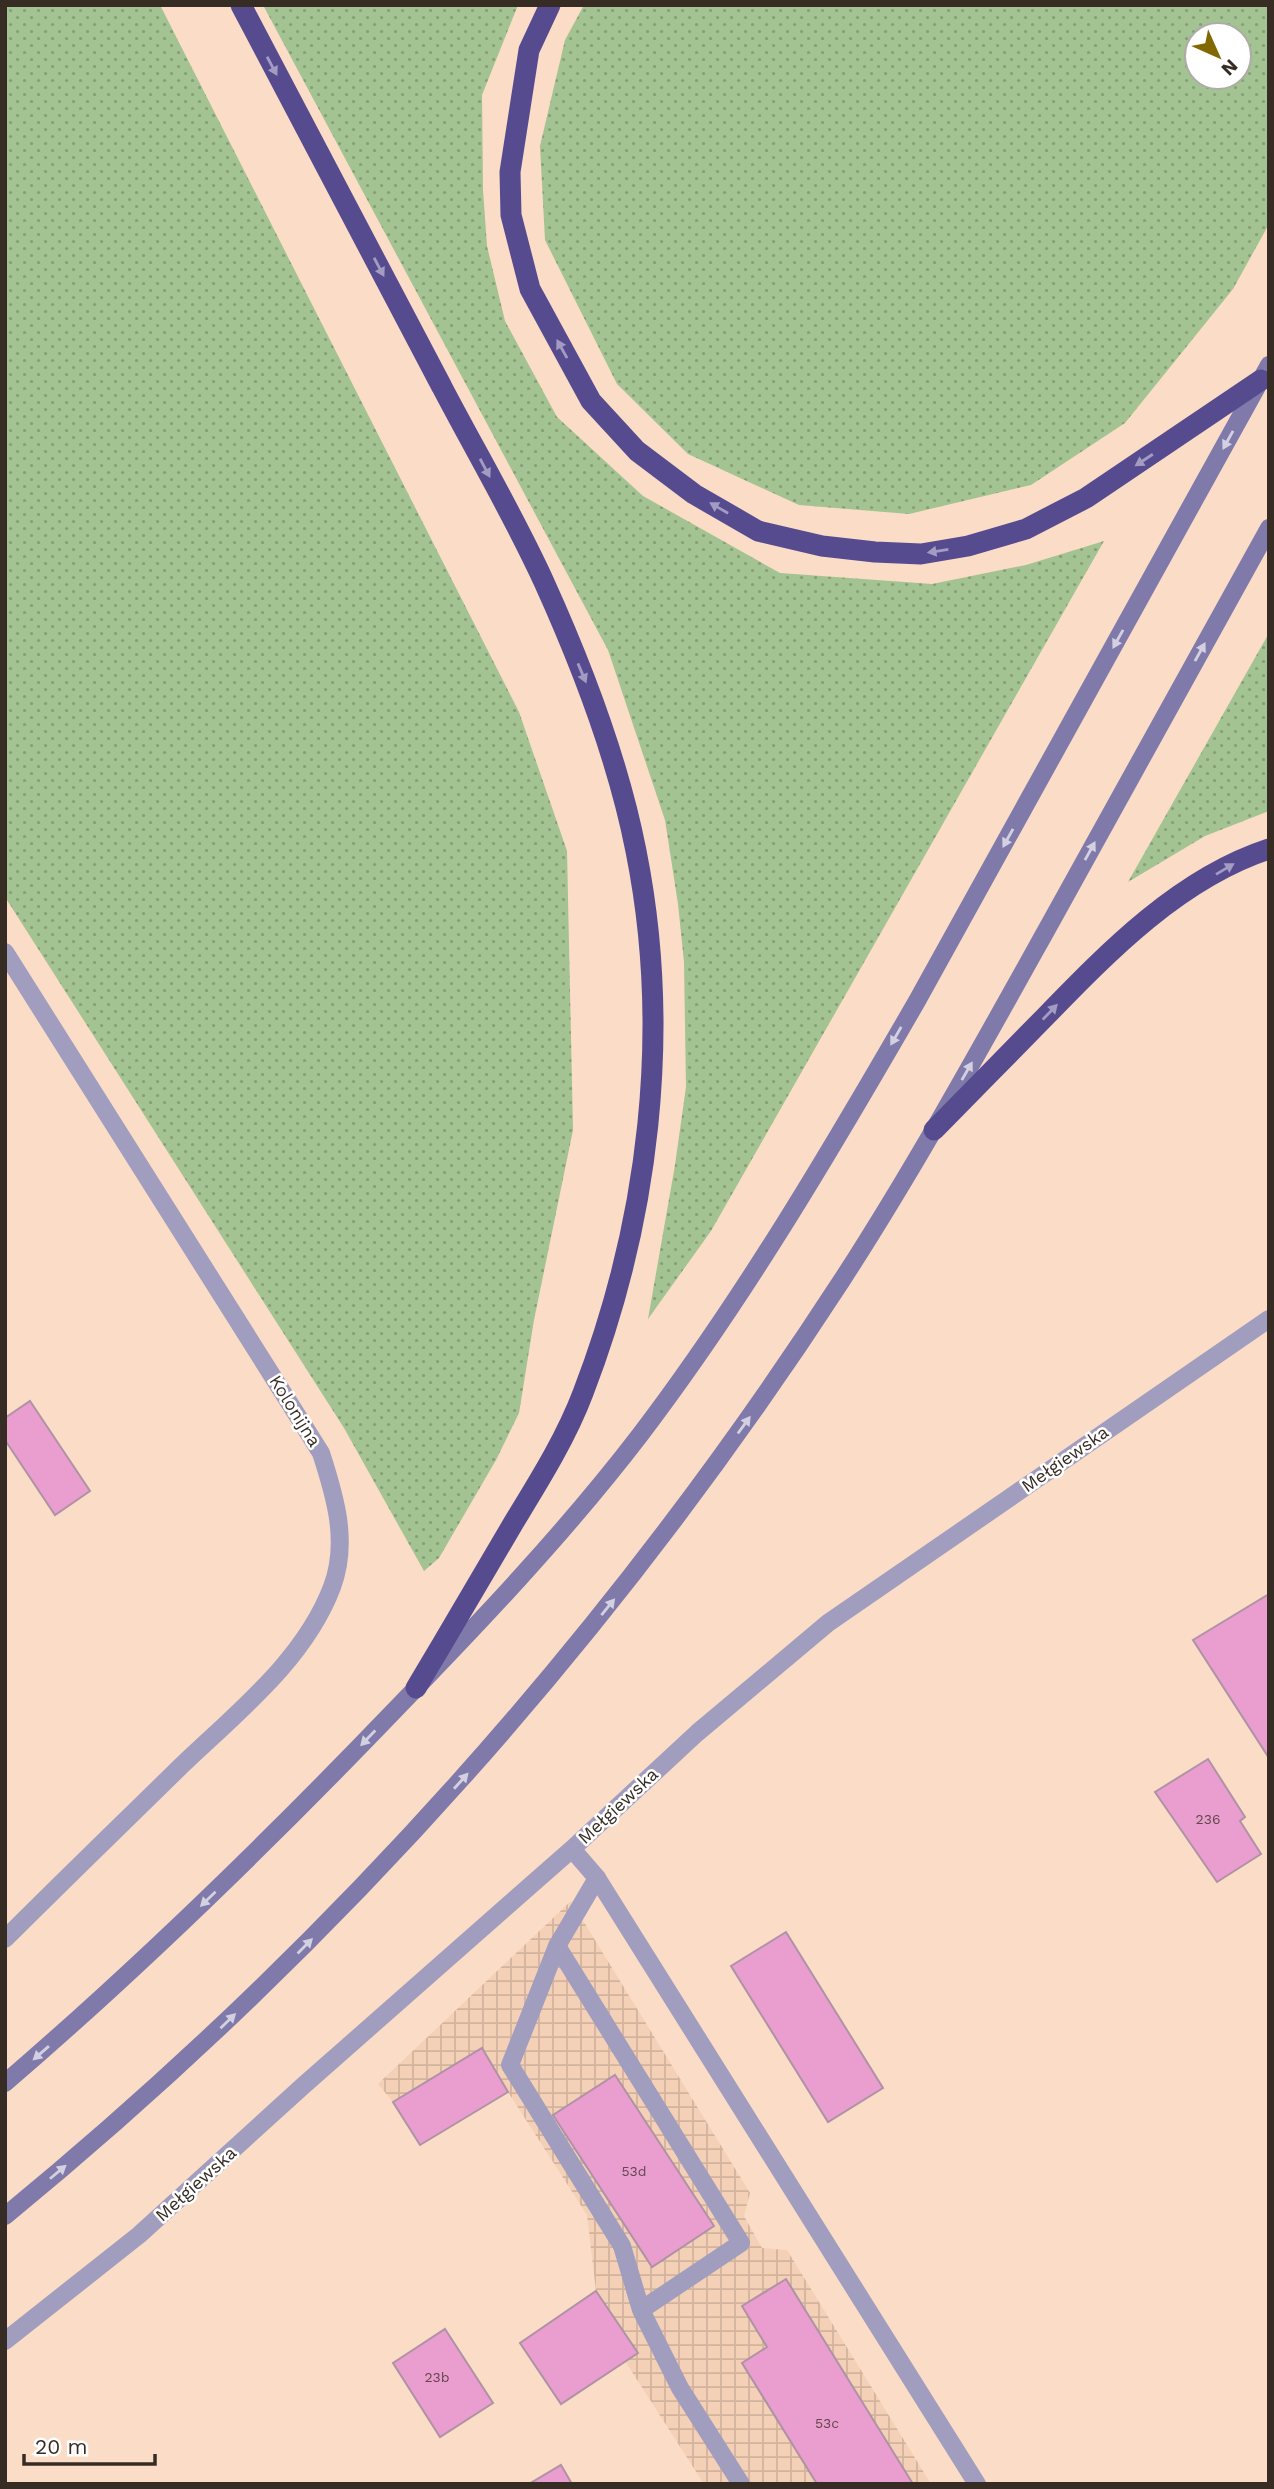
<svg xmlns="http://www.w3.org/2000/svg" width="1274" height="2489" font-family="'Work Sans',sans-serif">
<style>
.industrial{fill:url(#industrial-grid)}
.green{fill:url(#green-dots);fill-rule:evenodd}
.building{fill:#ea9ecf;stroke:#af92a4;stroke-width:2}
.lines{fill:none;stroke-linecap:round;stroke-linejoin:round}
.service{stroke:#a09dbf;stroke-width:18}
.minor{stroke:#a09dbf;stroke-width:18}
.secondary{stroke:#807aab;stroke-width:18}
.motorway{stroke:#574b90;stroke-width:21}
.oneway{fill:#a39cc2}
.oneway2{fill:#d3d0e2}
.labels{text-anchor:middle;stroke-width:5;stroke-linejoin:round;paint-order:stroke}
.number-label{font-size:14px;fill:#64484f}
.street-label{font-size:18px;fill:#372c24;stroke:#fff}
</style>
<defs>
<pattern id="industrial-grid" width="8" height="8" patternUnits="userSpaceOnUse" patternTransform="scale(1.75)"><rect width="8" height="8" fill="#f4d0b7"/><path d="M0 4h8M4 0v8" fill="none" stroke="#d2b39d"/></pattern>
<pattern id="green-dots" width="8" height="8" patternUnits="userSpaceOnUse" patternTransform="scale(1.75)"><rect width="8" height="8" fill="#a3c392"/><path d="M2 2h.1M6 6h.1" fill="none" stroke="#869f77" stroke-width="1.8" stroke-linecap="round"/></pattern>
</defs>
<rect width="100%" height="100%" fill="#fadcc7"/>
<!-- industrial -->
<path class="industrial" d="M 571,1901 L 750,2193 L 744,2216 L 762,2248 L 787,2250 L 931,2484 L 704,2484 L 625,2361 L 638,2352 L 596,2291 L 587,2215 L 508,2092 L 420,2145 L 393,2102 L 378,2084 Z"/>
<!-- green -->
<path class="green" d="M 5,5 L 160,5 L 519,712 L 567,851 L 573,1130 L 534,1320 L 519,1413 L 496,1460 L 439,1558 L 424,1571 L 344,1428 L 5,897 Z
M 263,5 L 518,5 L 482,95 L 483,190 L 487,246 L 505,321 L 557,417 L 643,496 L 780,573 L 932,584 L 1026,565 L 1104,541 L 711,1231 L 648,1319 L 675,1165 L 686,1087 L 684,962 L 678,904 L 665,820 L 608,650 Z
M 584,5 L 1269,5 L 1269,224 L 1233,289 L 1125,423 L 1031,485 L 909,514 L 799,505 L 688,454 L 617,384 L 545,240 L 540,146 L 565,40 ZM 1197,35 L 1239,35 L 1239,77 L 1197,77 Z
M 1269,633 L 1269,811 L 1205,836 L 1128,882 Z"/>
<!-- building -->
<path class="building" d="M 30,1401 L 90,1491 L 55,1515 L 5,1440 L 5,1418 Z
M 1269,1594 L 1269,1758 L 1193,1640 Z
M 1208,1759 L 1245,1817 L 1240,1821 L 1261,1854 L 1217,1882 L 1155,1792 Z
M 786,1932 L 883,2088 L 828,2122 L 731,1966 Z
M 482,2048 L 508,2092 L 420,2145 L 393,2102 Z
M 615,2075 L 714,2226 L 652,2267 L 553,2115 Z
M 786,2279 L 913,2484 L 817,2484 L 742,2363 L 767,2347 L 742,2306 Z
M 596,2291 L 638,2353 L 561,2404 L 520,2343 Z
M 445,2329 L 493,2403 L 440,2437 L 393,2363 Z
M 561,2465 L 572,2484 L 529,2484 Z"/>
<g class="lines">
<!-- service -->
<path class="service" d="M 597,1878 L 557,1946 L 510,2065 L 622,2246 L 641,2310
M 557,1946 L 741,2243 L 641,2310 L 680,2388 L 741,2484"/>
<!-- minor -->
<path class="minor" d="M 5,952 L 321,1453 C 335,1496 349,1542 332,1587 C 304,1661 235,1714 179,1768 C 121,1825 63,1881 5,1939
M 572,1849 L 597,1878 L 977,2484
M 5,2341 L 139,2235 L 304,2085 L 572,1849 L 697,1733 L 828,1623 L 1269,1319"/>
<!-- secondary -->
<path class="secondary" d="M 5,2083 C 141,1966 268,1842 392,1713 C 478,1624 565,1533 640,1435 C 744,1298 831,1150 917,1001 L 1269,365
M 5,2216 C 333,1947 611,1636 842,1280 C 917,1164 984,1042 1052,920 C 1124,790 1196,659 1269,528"/>
<!-- motorway -->
<path class="motorway" d="M 241,5 C 308,133 375,260 442,387 C 476,452 514,516 544,582 C 583,668 618,759 636,851 C 672,1031 649,1222 583,1393 C 566,1438 539,1481 514,1522 C 481,1578 449,1633 416,1688
M 550,5 L 529,50 L 510,172 L 511,215 L 530,289 L 591,401 L 637,451 L 694,494 L 758,531 L 822,546 L 875,552 L 921,554 L 968,546 L 1026,529 L 1086,498 L 1261,380
M 934,1130 C 971,1092 1008,1055 1045,1017 C 1109,951 1180,878 1269,849"/>
</g>
<!-- one-way arrows -->
<defs><path id="oneway-solid" d="M-6-.8H1V-3.2L6.5 0L1 3.2V.8H-6Z" transform="scale(1.75)"/></defs>
<g class="oneway">
<use href="#oneway-solid" transform="translate(272 66) rotate(62)"/>
<use href="#oneway-solid" transform="translate(379 267) rotate(62)"/>
<use href="#oneway-solid" transform="translate(562 349) rotate(-119)"/>
<use href="#oneway-solid" transform="translate(1144 460) rotate(147)"/>
<use href="#oneway-solid" transform="translate(485 468) rotate(62)"/>
<use href="#oneway-solid" transform="translate(719 508) rotate(-150)"/>
<use href="#oneway-solid" transform="translate(938 551) rotate(171)"/>
<use href="#oneway-solid" transform="translate(582 673) rotate(67)"/>
<use href="#oneway-solid" transform="translate(1225 869) rotate(-31)"/>
<use href="#oneway-solid" transform="translate(1050 1012) rotate(-46)"/>
</g>
<g class="oneway2">
<use href="#oneway-solid" transform="translate(1228 440) rotate(119)"/>
<use href="#oneway-solid" transform="translate(1118 639) rotate(119)"/>
<use href="#oneway-solid" transform="translate(1200 652) rotate(-61)"/>
<use href="#oneway-solid" transform="translate(1008 838) rotate(119)"/>
<use href="#oneway-solid" transform="translate(1090 851) rotate(-61)"/>
<use href="#oneway-solid" transform="translate(896 1036) rotate(120)"/>
<use href="#oneway-solid" transform="translate(967 1071) rotate(-60)"/>
<use href="#oneway-solid" transform="translate(744 1425) rotate(-54)"/>
<use href="#oneway-solid" transform="translate(608 1607) rotate(-51)"/>
<use href="#oneway-solid" transform="translate(368 1738) rotate(134)"/>
<use href="#oneway-solid" transform="translate(461 1781) rotate(-48)"/>
<use href="#oneway-solid" transform="translate(208 1899) rotate(136)"/>
<use href="#oneway-solid" transform="translate(305 1946) rotate(-45)"/>
<use href="#oneway-solid" transform="translate(228 2021) rotate(-44)"/>
<use href="#oneway-solid" transform="translate(41 2053) rotate(139)"/>
<use href="#oneway-solid" transform="translate(58 2172) rotate(-40)"/>
</g>
<g class="labels">
<!-- number labels -->
<g class="number-label">
<text x="1208" y="1824">236</text>
<text x="634" y="2176">53d</text>
<text x="437" y="2382">23b</text>
<text x="827" y="2428">53c</text>
</g>
<!-- street labels -->
<g class="street-label">
<text transform="translate(295 1411) rotate(58)" y="6">Kolonijna</text>
<text transform="translate(1065 1459) rotate(-35)" y="6">Mełgiewska</text>
<text transform="translate(618 1806) rotate(-43)" y="6">Mełgiewska</text>
<text transform="translate(196 2184) rotate(-42)" y="6">Mełgiewska</text>
</g>
</g>
<!-- border -->
<rect width="1274" height="2489" fill="none" stroke="#372c24" stroke-width="14"/>
<!-- north arrow -->
<g transform="translate(1218 56) rotate(135)"><circle r="33" fill="#ffffff" stroke="#afaba7" stroke-width="2"/>
<path d="M0-5L12 26L0 18L-12 26Z" fill="#816800"/>
<text y="-10" font-size="19" font-weight="bold" text-anchor="middle" fill="#372c24">N</text>
</g>
<!-- scale -->
<path d="M24 2454v10h131v-10" fill="none" stroke="#372c24" stroke-width="3.5"/>
<text x="35" y="2454" font-size="21" fill="#372c24" stroke="#ffffff" stroke-width="5" paint-order="stroke">20 m</text>
</svg>
